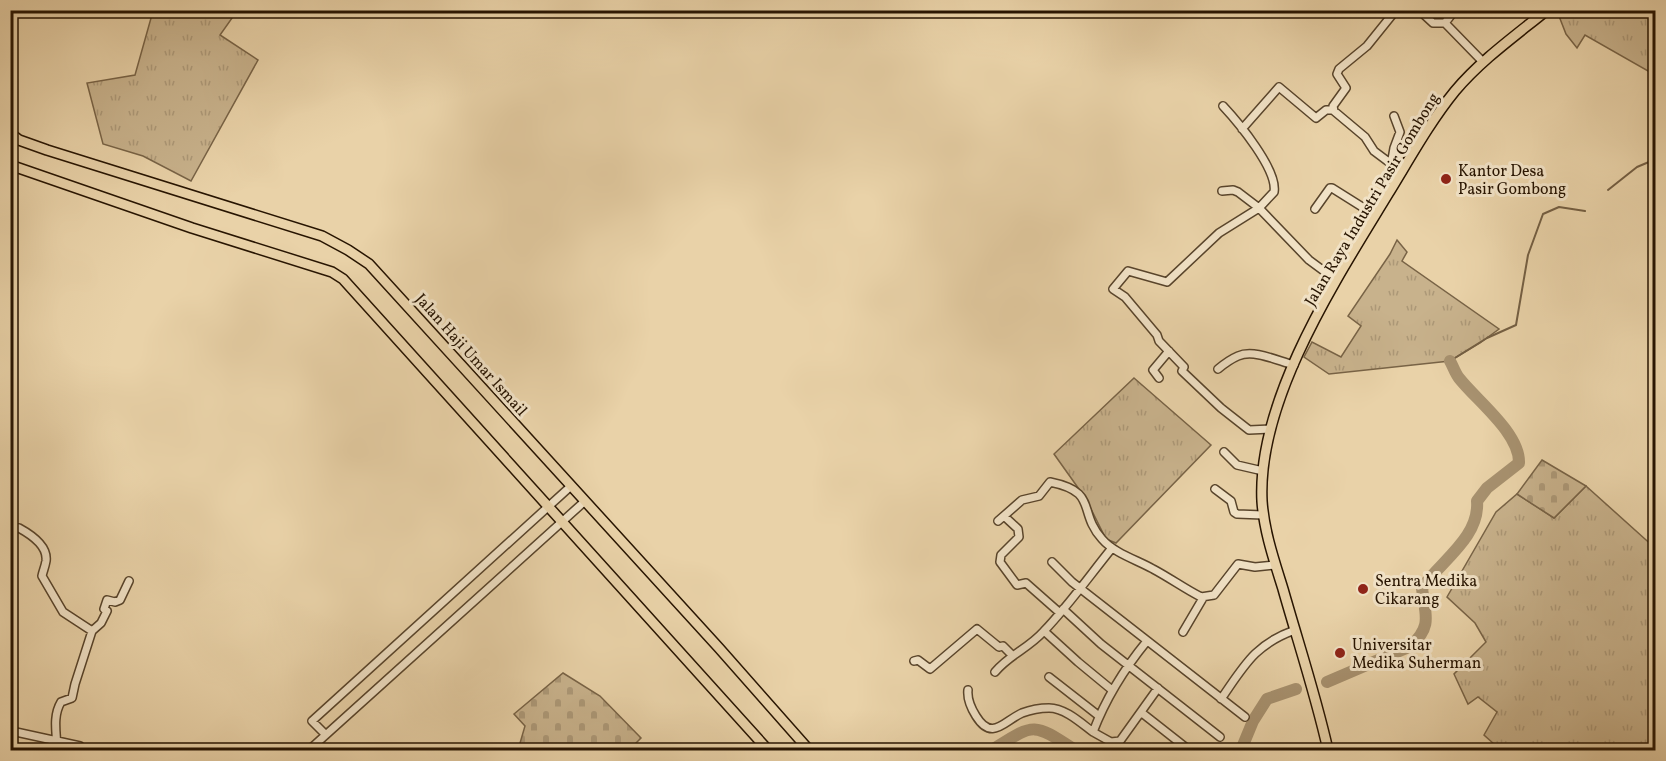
<svg xmlns="http://www.w3.org/2000/svg" width="1666" height="761" font-family="Vollkorn,serif">
<style>
.grass{fill:url(#grass-tufts);stroke:#786346;stroke-width:1.5}
.cemetery{fill:url(#cemetery-stones);stroke:#786346;stroke-width:1.5}
.lines{fill:none;stroke-linecap:round;stroke-linejoin:round}
.stream{stroke:#745f43;stroke-width:2}
.river{stroke:#a7916f;stroke-width:12}
.minor-casing{stroke:#58442b;stroke-width:10}
.major-casing{stroke:#271401;stroke-width:12}
.minor{stroke:#f1e2c6;stroke-width:7}
.major{stroke:#e9d2a8;stroke-width:9}
.poi-dot{fill:#8f2418;stroke:#f1e2c6;stroke-width:2}
.labels{text-anchor:middle;stroke-width:6;stroke-linejoin:round;paint-order:stroke}
.poi-label{font-size:16px;fill:#271401;stroke:#f1e2c6;text-anchor:start}
.street-label{font-size:16px;fill:#271401;stroke:#f1e2c6}
</style>
<defs>
<pattern id="grass-tufts" width="24" height="20" patternUnits="userSpaceOnUse" patternTransform="scale(1.5)"><rect width="24" height="20" fill="#c8b28c"/><path d="M3 7l-1-3M5 7V3M7 7l1-3M15 17l-1-3M17 17v-4M19 17l1-3" fill="none" stroke="#ac9877"/></pattern>
<pattern id="cemetery-stones" width="16" height="16" patternUnits="userSpaceOnUse" patternTransform="scale(1.5)"><rect width="16" height="16" fill="#c8b28c"/><path d="M2 7V4a2 2 0 0 1 4 0v3zM10 15v-3a2 2 0 0 1 4 0v3z" fill="#ac9877"/></pattern>
</defs>
<rect width="100%" height="100%" fill="#e9d2a8"/>
<filter id="stains"><feTurbulence type="fractalNoise" baseFrequency=".00333" numOctaves="4"/><feColorMatrix values="0 0 0 0 .2 0 0 0 0 .09 0 0 0 0 .02 0 0 0 .5 -.17"/></filter>
<radialGradient id="worn" r=".72"><stop offset=".6" stop-color="#630" stop-opacity="0"/><stop offset="1" stop-color="#630" stop-opacity=".3"/></radialGradient>
<!-- grass -->
<path class="grass" d="M 153,11 L 237,11 L 220,35 L 258,60 L 191,181 L 143,156 L 103,144 L 87,83 L 135,75 Z
M 1557,11 L 1655,11 L 1655,75 L 1585,35 L 1577,48 L 1566,34 Z
M 1397,240 L 1407,252 L 1402,261 L 1499,329 L 1480,343 L 1450,361 L 1329,374 L 1304,357 L 1312,342 L 1341,357 L 1361,326 L 1348,316 L 1390,254 Z
M 1134,378 L 1211,445 L 1116,543 L 1106,539 L 1086,499 L 1054,454 Z
M 1586,486 L 1655,548 L 1655,750 L 1489,750 L 1494,744 L 1484,735 L 1497,712 L 1478,697 L 1468,704 L 1454,674 L 1486,642 L 1475,623 L 1447,597 L 1496,512 L 1517,494 L 1554,518 Z"/>
<!-- cemetery -->
<path class="cemetery" d="M 1542,460 L 1586,486 L 1554,518 L 1517,494 Z
M 563,673 L 600,696 L 641,738 L 629,750 L 518,750 L 525,726 L 514,714 Z"/>
<g class="lines">
<!-- stream -->
<path class="stream" d="M 1608,190 L 1637,167 L 1656,159
M 1450,361 L 1487,338 L 1516,325 L 1528,255 L 1543,214 L 1559,207 L 1585,211"/>
<!-- river -->
<path class="river" d="M 1327,682 L 1411,646 C 1433,625 1425,615 1422,588 C 1441,561 1480,537 1477,501 L 1487,488 L 1519,463 C 1520,433 1476,400 1459,378 C 1455,373 1453,366 1450,361
M 992,750 C 1035,723 1032,722 1075,750
M 1241,750 L 1253,721 L 1267,699 L 1296,689"/>
<defs>
<path id="minor" d="M 1396,10 L 1367,46 L 1339,69 L 1337,74 L 1346,88 L 1333,106 L 1334,111 L 1365,137 L 1374,151 L 1402,172
M 1419,10 L 1433,23 L 1445,23 L 1483,62
M 1445,23 L 1455,10
M 1223,106 C 1238,122 1278,170 1274,192 L 1259,208 L 1219,233 L 1167,282 L 1128,271 L 1113,289 L 1125,297 L 1157,335 L 1159,341 L 1184,367 L 1182,371 L 1221,408 L 1249,430 L 1271,429
M 1242,129 L 1279,87 L 1316,118 L 1326,110 L 1333,110
M 1391,165 L 1394,148 L 1400,132 L 1394,116
M 1222,191 L 1233,190 L 1238,192 L 1259,208 L 1309,260 L 1336,280
M 1315,209 L 1330,188 L 1332,188 L 1375,215
M 1218,369 C 1224,364 1231,359 1238,356 C 1254,349 1278,361 1294,365
M 1159,378 L 1153,370 L 1169,351
M 1224,452 L 1237,465 L 1263,471
M 1215,489 L 1231,501 L 1234,512 L 1237,514 L 1263,515
M 1004,516 L 1018,529 L 1019,537 L 1001,555 L 1000,562 L 1017,585 L 1026,583 L 1060,613
M 998,521 L 1022,500 L 1039,496 L 1050,482 C 1099,492 1077,511 1102,539 C 1114,553 1137,560 1153,569 C 1170,578 1185,589 1201,597 L 1214,595 L 1238,564 L 1255,567 L 1275,565
M 19,528 C 30,534 48,546 46,561 C 45,567 43,571 42,576 L 63,612 L 92,631 L 75,684 L 72,698 L 61,702 C 52,717 57,735 57,750
M 1052,562 L 1072,582 L 1245,717
M 1063,609 L 1101,644 L 1220,737
M 92,631 L 101,623 L 107,611 L 104,609 L 107,600 L 115,602 L 120,600 L 129,581
M 1044,631 L 1078,662 L 1112,690
M 1183,632 L 1203,598
M 1147,641 C 1124,669 1106,698 1093,732 L 1111,742 L 1120,741 L 1158,688
M 914,661 L 918,660 L 930,669 L 977,629 L 999,647 L 1003,646 L 1012,655
M 995,672 C 1010,654 1028,649 1044,631 C 1069,605 1090,575 1112,548
M 1049,677 L 1099,716
M 968,690 C 967,699 971,708 976,716 C 992,742 1004,721 1022,713 C 1030,710 1041,708 1049,708 C 1065,708 1081,723 1093,732
M 1221,699 C 1244,666 1255,644 1295,630
M 1142,713 L 1189,750
M 10,733 L 16,732 L 80,746
M 325,734 L 312,721 L 571,486
M 309,750 L 585,501"/>
<path id="major" d="M 10,133 L 19,140 L 47,150 L 322,236 L 348,250 L 369,264 L 719,648 L 809,750
M 10,165 L 192,228 L 332,272 L 343,279 L 768,750
M 1328,750 C 1316,696 1298,642 1283,589 C 1274,560 1264,531 1262,501 C 1257,399 1337,278 1388,194 C 1409,160 1429,123 1455,91 C 1481,60 1515,36 1547,10"/>
</defs>
<!-- minor casing -->
<use href="#minor" class="minor-casing"/>
<!-- major casing -->
<use href="#major" class="major-casing"/>
<!-- minor -->
<use href="#minor" class="minor"/>
<!-- major -->
<use href="#major" class="major"/>
</g>
<!-- markers -->
<g class="poi-dot">
<circle cx="1446" cy="179" r="6"/>
<circle cx="1363" cy="589" r="6"/>
<circle cx="1340" cy="653" r="6"/>
</g>
<g class="labels">
<!-- poi labels -->
<g class="poi-label">
<text x="1458" y="176">Kantor Desa<tspan x="1458" dy="18">Pasir Gombong</tspan></text>
<text x="1375" y="586">Sentra Medika<tspan x="1375" dy="18">Cikarang</tspan></text>
<text x="1352" y="650">Universitar<tspan x="1352" dy="18">Medika Suherman</tspan></text>
</g>
<!-- street labels -->
<g class="street-label">
<text transform="translate(1371 199) rotate(-59)" y="6">Jalan Raya Industri Pasir Gombong</text>
<text transform="translate(472 354) rotate(48)" y="6">Jalan Haji Umar Ismail</text>
</g>
</g>
<!-- margin -->
<rect width="1666" height="761" fill="none" stroke="#e9d2a8" stroke-width="36"/>
<rect x="12" y="12" width="1642" height="737" fill="none" stroke="#271401" stroke-width="3"/>
<rect x="18" y="18" width="1630" height="725" fill="none" stroke="#271401" stroke-width="1.5"/>
<rect width="100%" height="100%" filter="url(#stains)"/>
<rect width="100%" height="100%" fill="url(#worn)"/>
</svg>
